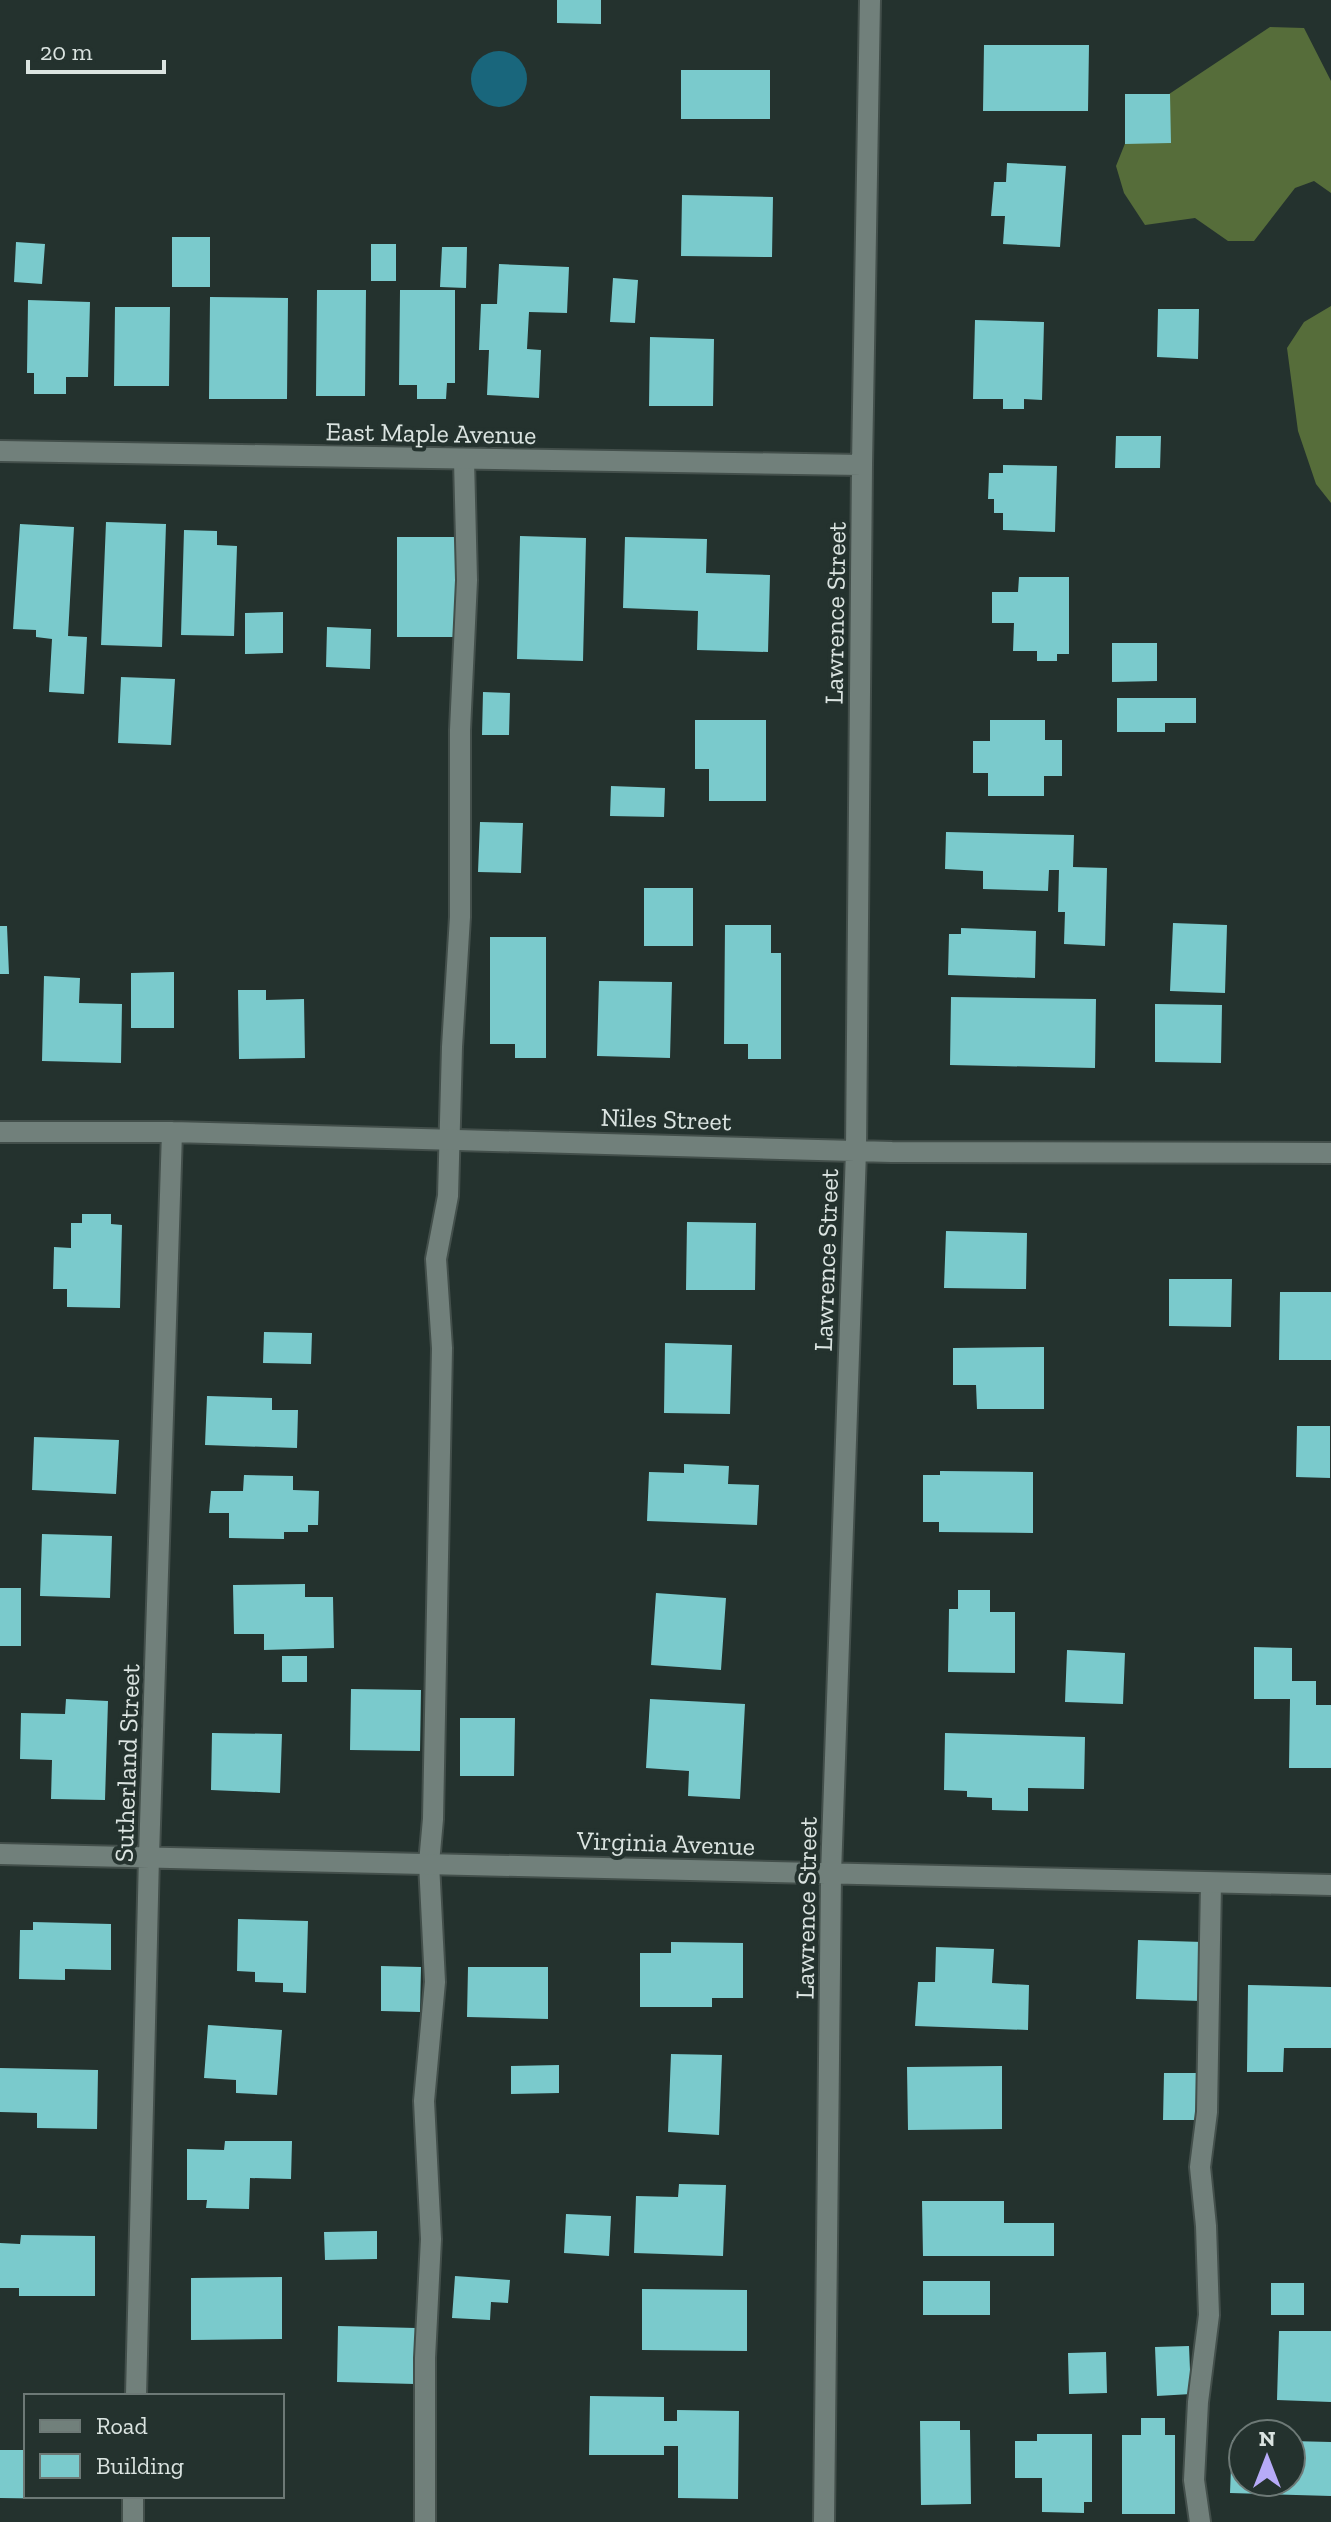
<svg xmlns="http://www.w3.org/2000/svg" width="1331" height="2522" font-family="'Zilla Slab',serif">
<style>
.forest{fill:#566d3a}
.water{fill:#19667c}
.building{fill:#7acacc}
.lines{fill:none;stroke-linecap:round;stroke-linejoin:round}
.lane-casing{stroke:#434f4b;stroke-width:24}
.street-casing{stroke:#434f4b;stroke-width:24}
.lane{stroke:#71807b;stroke-width:20}
.street{stroke:#71807b;stroke-width:20}
.labels{text-anchor:middle;stroke-width:8;stroke-linejoin:round;paint-order:stroke}
.street-label{font-size:26px;fill:#dbe4e1;stroke:#24322e}
</style>
<rect width="100%" height="100%" fill="#24322e"/>
<!-- forest -->
<path class="forest" d="M 1270,27 L 1304,28 L 1331,81 L 1331,193 L 1314,181 L 1295,188 L 1254,241 L 1228,241 L 1195,218 L 1145,225 L 1124,193 L 1116,166 L 1136,116 Z
M 1331,306 L 1331,503 L 1316,484 L 1298,431 L 1287,348 L 1304,322 Z"/>
<!-- water -->
<path class="water" d="M471 79a28 28 0 1 1 56 0a28 28 0 1 1-56 0Z"/>
<!-- building -->
<path class="building" d="M 557,0 L 601,0 L 601,24 L 557,23 Z
M 984,45 L 1089,45 L 1088,111 L 983,111 Z
M 681,70 L 770,70 L 770,119 L 681,119 Z
M 1125,94 L 1170,94 L 1171,143 L 1125,144 Z
M 1007,163 L 1066,166 L 1060,247 L 1003,244 L 1005,216 L 991,216 L 994,182 L 1006,182 Z
M 682,195 L 773,197 L 772,257 L 681,256 Z
M 172,237 L 210,237 L 210,287 L 172,287 Z
M 16,242 L 45,244 L 42,284 L 14,282 Z
M 371,244 L 396,244 L 396,281 L 371,281 Z
M 442,247 L 467,247 L 466,288 L 440,287 Z
M 499,264 L 569,267 L 567,313 L 529,312 L 527,349 L 541,350 L 539,398 L 487,395 L 489,350 L 479,350 L 481,304 L 497,304 Z
M 613,278 L 638,280 L 635,323 L 610,322 Z
M 317,290 L 366,290 L 365,396 L 316,396 Z
M 400,290 L 455,290 L 455,383 L 447,383 L 446,399 L 417,399 L 417,385 L 399,385 Z
M 210,297 L 288,298 L 287,399 L 209,399 Z
M 28,300 L 90,302 L 88,377 L 66,377 L 66,394 L 34,394 L 34,373 L 27,373 Z
M 115,307 L 170,307 L 169,386 L 114,386 Z
M 1158,309 L 1199,309 L 1198,359 L 1157,357 Z
M 975,320 L 1044,322 L 1042,400 L 1024,399 L 1024,409 L 1003,409 L 1003,399 L 973,399 Z
M 650,337 L 714,339 L 713,406 L 649,406 Z
M 1116,436 L 1161,436 L 1160,468 L 1115,468 Z
M 1003,465 L 1057,466 L 1055,532 L 1003,530 L 1003,513 L 994,513 L 994,499 L 988,499 L 989,473 L 1003,473 Z
M 106,522 L 166,524 L 162,647 L 101,645 Z
M 20,524 L 74,527 L 68,636 L 87,637 L 84,694 L 49,692 L 52,639 L 36,637 L 36,630 L 13,629 Z
M 184,530 L 217,531 L 217,545 L 237,546 L 234,636 L 181,635 Z
M 520,536 L 586,538 L 583,661 L 517,659 Z
M 397,537 L 455,537 L 455,637 L 397,637 Z
M 625,537 L 707,539 L 706,573 L 770,575 L 768,652 L 697,650 L 698,611 L 623,608 Z
M 1019,577 L 1069,577 L 1069,654 L 1057,654 L 1057,661 L 1037,661 L 1037,651 L 1013,651 L 1014,623 L 992,623 L 992,592 L 1018,592 Z
M 283,612 L 283,653 L 245,654 L 245,613 Z
M 327,627 L 371,629 L 370,669 L 326,667 Z
M 1112,643 L 1157,643 L 1157,681 L 1112,682 Z
M 121,677 L 175,679 L 171,745 L 118,743 Z
M 483,692 L 510,693 L 509,735 L 482,735 Z
M 1117,698 L 1196,698 L 1196,723 L 1165,723 L 1165,732 L 1117,732 Z
M 695,720 L 766,720 L 766,801 L 709,801 L 709,769 L 695,769 Z
M 990,720 L 1045,720 L 1045,740 L 1062,740 L 1062,776 L 1044,776 L 1044,796 L 988,796 L 988,773 L 973,773 L 973,741 L 990,741 Z
M 611,786 L 665,788 L 664,817 L 610,816 Z
M 480,822 L 523,823 L 521,873 L 478,872 Z
M 946,832 L 1074,835 L 1073,867 L 1107,868 L 1105,946 L 1064,944 L 1065,912 L 1058,912 L 1059,870 L 1049,870 L 1048,891 L 983,889 L 983,871 L 945,869 Z
M 644,888 L 693,888 L 693,946 L 644,946 Z
M 1173,923 L 1227,925 L 1225,993 L 1170,991 Z
M 725,925 L 771,925 L 771,953 L 781,953 L 781,1059 L 748,1059 L 748,1044 L 724,1044 Z
M 0,926 L 7,926 L 9,974 L 0,974 Z
M 961,928 L 1036,931 L 1035,978 L 948,975 L 949,934 L 961,934 Z
M 490,937 L 546,937 L 546,1058 L 515,1058 L 515,1044 L 490,1044 Z
M 174,972 L 174,1028 L 131,1028 L 131,973 Z
M 44,976 L 80,978 L 79,1003 L 122,1004 L 121,1063 L 42,1061 Z
M 599,981 L 672,982 L 670,1058 L 597,1056 Z
M 238,990 L 266,990 L 266,1000 L 304,999 L 305,1058 L 239,1059 Z
M 951,997 L 1096,999 L 1095,1068 L 950,1065 Z
M 1155,1004 L 1222,1005 L 1221,1063 L 1155,1062 Z
M 82,1214 L 111,1214 L 111,1224 L 122,1225 L 120,1308 L 67,1307 L 67,1289 L 53,1289 L 54,1247 L 71,1248 L 71,1223 L 82,1223 Z
M 687,1222 L 756,1223 L 755,1290 L 686,1290 Z
M 946,1231 L 1027,1233 L 1026,1289 L 944,1288 Z
M 1169,1279 L 1232,1279 L 1231,1327 L 1169,1326 Z
M 1280,1292 L 1331,1292 L 1331,1360 L 1279,1360 Z
M 264,1332 L 312,1333 L 311,1364 L 263,1363 Z
M 665,1343 L 732,1345 L 730,1414 L 664,1413 Z
M 1044,1347 L 1044,1409 L 977,1409 L 976,1385 L 953,1385 L 953,1348 Z
M 207,1396 L 272,1398 L 272,1410 L 298,1410 L 297,1448 L 205,1445 Z
M 1297,1426 L 1330,1426 L 1330,1478 L 1296,1477 Z
M 34,1437 L 119,1440 L 116,1494 L 32,1490 Z
M 684,1464 L 729,1466 L 728,1484 L 759,1485 L 757,1525 L 647,1521 L 649,1472 L 684,1473 Z
M 940,1471 L 1033,1472 L 1033,1533 L 939,1532 L 939,1522 L 923,1522 L 923,1475 L 940,1475 Z
M 244,1475 L 293,1476 L 293,1490 L 319,1491 L 318,1525 L 308,1525 L 308,1532 L 284,1532 L 284,1539 L 229,1538 L 229,1513 L 209,1513 L 211,1491 L 243,1491 Z
M 42,1534 L 112,1536 L 110,1598 L 40,1596 Z
M 305,1584 L 305,1597 L 333,1597 L 334,1648 L 264,1650 L 264,1634 L 234,1634 L 233,1585 Z
M 0,1588 L 21,1588 L 21,1646 L 0,1646 Z
M 958,1590 L 990,1590 L 990,1612 L 1015,1612 L 1015,1673 L 948,1672 L 949,1609 L 958,1609 Z
M 656,1593 L 726,1598 L 721,1670 L 651,1665 Z
M 1254,1647 L 1292,1648 L 1292,1681 L 1316,1681 L 1316,1705 L 1331,1705 L 1331,1768 L 1289,1768 L 1290,1699 L 1254,1699 Z
M 1067,1650 L 1125,1653 L 1123,1704 L 1065,1702 Z
M 282,1656 L 307,1656 L 307,1682 L 282,1682 Z
M 351,1689 L 421,1690 L 420,1751 L 350,1750 Z
M 66,1699 L 108,1701 L 105,1800 L 51,1799 L 52,1760 L 20,1759 L 21,1713 L 65,1714 Z
M 650,1699 L 745,1704 L 740,1799 L 688,1796 L 689,1771 L 646,1768 Z
M 460,1718 L 515,1718 L 514,1776 L 460,1776 Z
M 212,1733 L 282,1734 L 280,1793 L 211,1790 Z
M 945,1733 L 1085,1737 L 1084,1789 L 1028,1788 L 1028,1811 L 992,1810 L 992,1798 L 967,1797 L 967,1791 L 944,1790 Z
M 238,1919 L 308,1921 L 306,1993 L 283,1992 L 283,1983 L 255,1982 L 255,1972 L 237,1971 Z
M 33,1922 L 111,1924 L 111,1970 L 65,1969 L 65,1980 L 19,1979 L 20,1930 L 33,1930 Z
M 1138,1940 L 1203,1942 L 1201,2001 L 1136,1999 Z
M 671,1942 L 743,1943 L 743,1998 L 712,1998 L 712,2007 L 640,2007 L 640,1953 L 671,1953 Z
M 936,1947 L 994,1949 L 992,1983 L 1029,1985 L 1028,2030 L 915,2026 L 918,1982 L 935,1982 Z
M 381,1966 L 421,1967 L 420,2012 L 381,2011 Z
M 468,1967 L 548,1967 L 548,2019 L 467,2017 Z
M 1248,1985 L 1331,1987 L 1331,2048 L 1284,2048 L 1283,2072 L 1247,2072 Z
M 208,2025 L 282,2030 L 277,2095 L 236,2093 L 236,2080 L 204,2078 Z
M 671,2054 L 722,2055 L 719,2135 L 668,2132 Z
M 559,2065 L 559,2093 L 511,2094 L 511,2066 Z
M 1002,2066 L 1002,2129 L 908,2130 L 907,2067 Z
M 0,2068 L 98,2070 L 97,2129 L 37,2128 L 37,2113 L 0,2112 Z
M 1164,2073 L 1199,2073 L 1199,2120 L 1163,2120 Z
M 225,2141 L 292,2141 L 291,2179 L 250,2178 L 249,2209 L 206,2208 L 207,2200 L 187,2200 L 187,2149 L 224,2150 Z
M 679,2184 L 726,2185 L 723,2256 L 634,2253 L 636,2196 L 678,2197 Z
M 922,2201 L 1004,2201 L 1004,2223 L 1054,2223 L 1054,2256 L 923,2256 Z
M 566,2214 L 611,2216 L 609,2256 L 564,2253 Z
M 377,2231 L 377,2259 L 325,2260 L 324,2232 Z
M 21,2235 L 95,2236 L 95,2296 L 19,2296 L 19,2288 L 0,2288 L 0,2243 L 20,2244 Z
M 455,2276 L 510,2280 L 508,2303 L 491,2302 L 490,2320 L 452,2318 Z
M 282,2277 L 282,2339 L 191,2340 L 191,2278 Z
M 923,2281 L 990,2281 L 990,2315 L 923,2315 Z
M 1271,2283 L 1304,2283 L 1304,2315 L 1271,2315 Z
M 642,2289 L 747,2290 L 747,2351 L 642,2350 Z
M 338,2326 L 416,2328 L 415,2384 L 337,2382 Z
M 1279,2331 L 1331,2331 L 1331,2402 L 1277,2400 Z
M 1189,2346 L 1191,2394 L 1157,2396 L 1155,2347 Z
M 1106,2352 L 1107,2393 L 1069,2394 L 1068,2353 Z
M 590,2396 L 664,2397 L 664,2421 L 677,2421 L 677,2410 L 739,2411 L 738,2499 L 678,2498 L 678,2446 L 664,2446 L 664,2455 L 589,2455 Z
M 1141,2418 L 1165,2418 L 1165,2435 L 1175,2435 L 1175,2514 L 1122,2514 L 1122,2435 L 1141,2435 Z
M 920,2421 L 960,2421 L 960,2430 L 970,2430 L 971,2504 L 921,2505 Z
M 1037,2434 L 1092,2434 L 1092,2502 L 1084,2502 L 1084,2513 L 1042,2512 L 1042,2478 L 1015,2478 L 1015,2441 L 1037,2441 Z
M 1232,2440 L 1243,2440 L 1243,2482 L 1291,2482 L 1291,2441 L 1331,2442 L 1331,2496 L 1230,2493 Z
M 0,2450 L 26,2450 L 26,2496 L 65,2496 L 65,2499 L 0,2498 Z"/>
<g class="lines">
<defs>
<path id="lane" d="M 425,2522 L 425,2358 L 431,2239 L 424,2101 L 435,1982 L 429,1863 L 433,1819 L 442,1348 L 436,1259 L 448,1196 L 452,1047 L 460,917 L 460,730 L 467,580 L 464,460
M 1200,2522 L 1194,2480 L 1198,2402 L 1209,2315 L 1206,2226 L 1200,2167 L 1207,2112 L 1211,1883"/>
<path id="street" d="M 0,451 L 862,465
M 0,1132 L 172,1132 L 892,1152 L 1331,1153
M 0,1854 L 1331,1885
M 136,2396 L 149,1856 L 172,1132
M 133,2522 L 133,2496
M 824,2522 L 831,1874 L 856,1151 L 862,465 L 870,0"/>
</defs>
<!-- lane casing -->
<use href="#lane" class="lane-casing"/>
<!-- street casing -->
<use href="#street" class="street-casing"/>
<!-- lane -->
<use href="#lane" class="lane"/>
<!-- street -->
<use href="#street" class="street"/>
</g>
<g class="labels">
<!-- street labels -->
<g class="street-label">
<text transform="translate(431 433) rotate(1)" y="9">East Maple Avenue</text>
<text transform="translate(835 613) rotate(-89)" y="9">Lawrence Street</text>
<text transform="translate(666 1119) rotate(2)" y="9">Niles Street</text>
<text transform="translate(826 1260) rotate(-88)" y="9">Lawrence Street</text>
<text transform="translate(127 1763) rotate(-88)" y="9">Sutherland Street</text>
<text transform="translate(666 1843) rotate(2)" y="9">Virginia Avenue</text>
<text transform="translate(806 1908) rotate(-89)" y="9">Lawrence Street</text>
</g>
</g>
<!-- legend -->
<rect x="24" y="2394" width="260" height="104" fill="#24322e" stroke="#6d7976" stroke-width="2"/>
<rect x="40" y="2420" width="40" height="12" fill="#71807b" stroke="#6d7976" stroke-width="2"/>
<text x="96" y="2434" font-size="24" fill="#dbe4e1">Road</text>
<rect x="40" y="2454" width="40" height="24" fill="#7acacc" stroke="#6d7976" stroke-width="2"/>
<text x="96" y="2474" font-size="24" fill="#dbe4e1">Building</text>
<!-- north arrow -->
<g transform="translate(1267 2458)"><circle r="38" fill="#24322e" stroke="#6d7976" stroke-width="2"/>
<path d="M0-6L14 30L0 20L-14 30Z" fill="#b7abf8"/>
<text y="-12" font-size="22" font-weight="bold" text-anchor="middle" fill="#dbe4e1">N</text>
</g>
<!-- scale -->
<path d="M28 60v12h136v-12" fill="none" stroke="#dbe4e1" stroke-width="4"/>
<text x="40" y="60" font-size="24" fill="#dbe4e1" stroke="#24322e" stroke-width="6" paint-order="stroke">20 m</text>
</svg>
